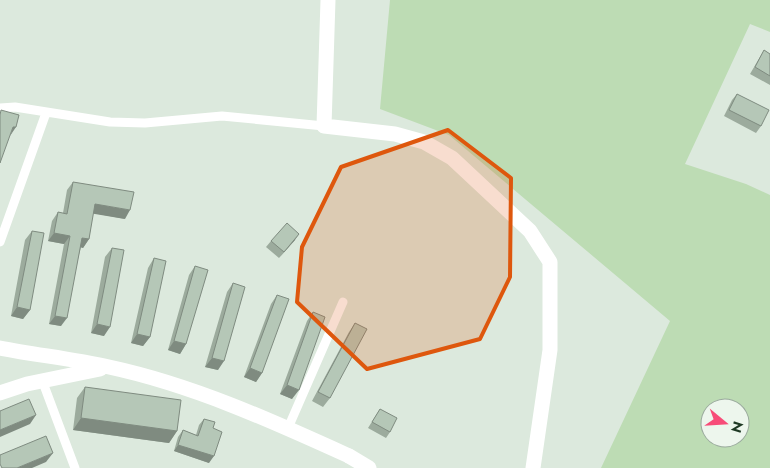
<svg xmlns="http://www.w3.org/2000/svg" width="770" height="468" font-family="Jost,sans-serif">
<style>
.green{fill:#bddcb4;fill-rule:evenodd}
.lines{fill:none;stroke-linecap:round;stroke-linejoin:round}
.service{stroke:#fff;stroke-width:9}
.minor{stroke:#fff;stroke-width:15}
.tertiary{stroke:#fff;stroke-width:15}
.wall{fill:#9cab9d}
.shaded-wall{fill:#7f8b80}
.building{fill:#b5c7b7;stroke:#7f8b80}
.marked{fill:#de570d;fill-opacity:0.2;stroke:#de570d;stroke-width:4;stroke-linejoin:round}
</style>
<rect width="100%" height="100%" fill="#dce9dd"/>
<!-- green -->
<path class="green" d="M 390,0 L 770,0 L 770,32 L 750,24 L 685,164 L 746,184 L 770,195 L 770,468 L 601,468 L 670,321 L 449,135 L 380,109 ZM 710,408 L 740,408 L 740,438 L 710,438 Z"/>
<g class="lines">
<!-- service -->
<path class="service" d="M 0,108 L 15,107 L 110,122 L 145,123 L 222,116 L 324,126
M 0,242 L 46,113
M 42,380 L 75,468
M 288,428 L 343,302"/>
<!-- minor -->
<path class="minor" d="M 328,0 L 324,126 L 395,134 L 424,142 L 452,158 L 530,231 L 550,262 L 550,350 L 533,468
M 0,348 C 36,355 73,359 109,367 C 193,385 272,421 349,456
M 0,393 L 27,384 L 100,369"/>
<!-- tertiary -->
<path class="tertiary" d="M 349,456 L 369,468"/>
</g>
<!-- wall -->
<path class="wall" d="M 764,50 L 770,54 L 770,85 L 750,74 Z
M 737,94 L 761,126 L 756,133 L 724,116 L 732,100 Z
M 73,182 L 125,219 L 93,213 L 89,239 L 83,248 L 81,247 L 61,326 L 49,324 L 64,244 L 48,241 L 52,221 L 58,212 L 63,213 L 67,190 Z
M 32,231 L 30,310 L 23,319 L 11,316 L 25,240 Z
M 295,240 L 279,258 L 266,247 L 271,241 Z
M 112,248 L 104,336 L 91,333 L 105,257 Z
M 154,258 L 150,337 L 143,346 L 131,343 L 148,268 Z
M 195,266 L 186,344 L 180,354 L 168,350 L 189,275 Z
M 233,283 L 218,370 L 205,367 L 227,292 Z
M 277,295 L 262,373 L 256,382 L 244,377 L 271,304 Z
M 313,312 L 292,399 L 280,394 L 307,321 Z
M 355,323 L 330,398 L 323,407 L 312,401 L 349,332 Z
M 85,387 L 177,431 L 169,443 L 73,430 L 77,398 Z
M 380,409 L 390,432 L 386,438 L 368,428 Z
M 204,419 L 213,428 L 209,463 L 174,451 L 178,437 L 183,430 L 196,435 L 199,425 Z"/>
<!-- shaded-wall -->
<path class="shaded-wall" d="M 13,127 L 16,127 L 10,136 Z
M 95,204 L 130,210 L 125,219 L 89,213 Z
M 54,233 L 70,236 L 64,244 L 48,241 Z
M 299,234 L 295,240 L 279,258 Z
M 82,238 L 89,239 L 83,248 L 76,246 Z
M 17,307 L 30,310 L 23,319 L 11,316 Z
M 55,316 L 67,318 L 61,326 L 49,324 Z
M 97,324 L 110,327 L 104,336 L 91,333 Z
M 137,334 L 150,337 L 143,346 L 131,343 Z
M 174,341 L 186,344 L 180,354 L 168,350 Z
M 212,358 L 224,361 L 218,370 L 205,367 Z
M 250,368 L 262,373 L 256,382 L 244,377 Z
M 287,385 L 299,390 L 292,399 L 280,394 Z
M 36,415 L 30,424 L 0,437 L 0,430 Z
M 81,418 L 177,431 L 169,443 L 73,430 Z
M 178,445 L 214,456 L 209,463 L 174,451 Z
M 53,453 L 46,462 L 32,468 L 17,468 Z"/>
<!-- building -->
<path class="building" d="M 764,50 L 770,54 L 770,76 L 755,67 Z
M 737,94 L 769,110 L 761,126 L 729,110 Z
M 1,110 L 19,115 L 16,127 L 13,127 L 0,163 L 0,115 Z
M 73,182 L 134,192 L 130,210 L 95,204 L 89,239 L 82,238 L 67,318 L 55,316 L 70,236 L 54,233 L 58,212 L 67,214 Z
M 287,223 L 299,234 L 284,252 L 271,241 Z
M 32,231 L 44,233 L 30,310 L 17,307 Z
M 112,248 L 124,250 L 110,327 L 97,324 Z
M 154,258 L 166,261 L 150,337 L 137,334 Z
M 195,266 L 208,270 L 186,344 L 174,341 Z
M 233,283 L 245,287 L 224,361 L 212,358 Z
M 277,295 L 289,299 L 262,373 L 250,368 Z
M 313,312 L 325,317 L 299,390 L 287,385 Z
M 355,323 L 367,329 L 330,398 L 318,392 Z
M 85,387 L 181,400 L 177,431 L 81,418 Z
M 29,399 L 36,415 L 0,430 L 0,411 Z
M 380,409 L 397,418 L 390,432 L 372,422 Z
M 204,419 L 215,422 L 213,428 L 222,432 L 214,456 L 178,445 L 183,430 L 198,436 Z
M 46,436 L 53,453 L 17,468 L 2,468 L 0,464 L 0,455 Z"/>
<!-- marked area -->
<path class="marked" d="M 448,130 L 511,178 L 510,277 L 480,339 L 367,369 L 297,302 L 302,247 L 341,167 Z"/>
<!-- north arrow -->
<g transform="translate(725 423) rotate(108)"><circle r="24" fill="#edf6ed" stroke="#9aaa9d"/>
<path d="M0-4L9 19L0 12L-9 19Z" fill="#f74c78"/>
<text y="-8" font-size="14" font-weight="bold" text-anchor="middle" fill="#1e3924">N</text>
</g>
</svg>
